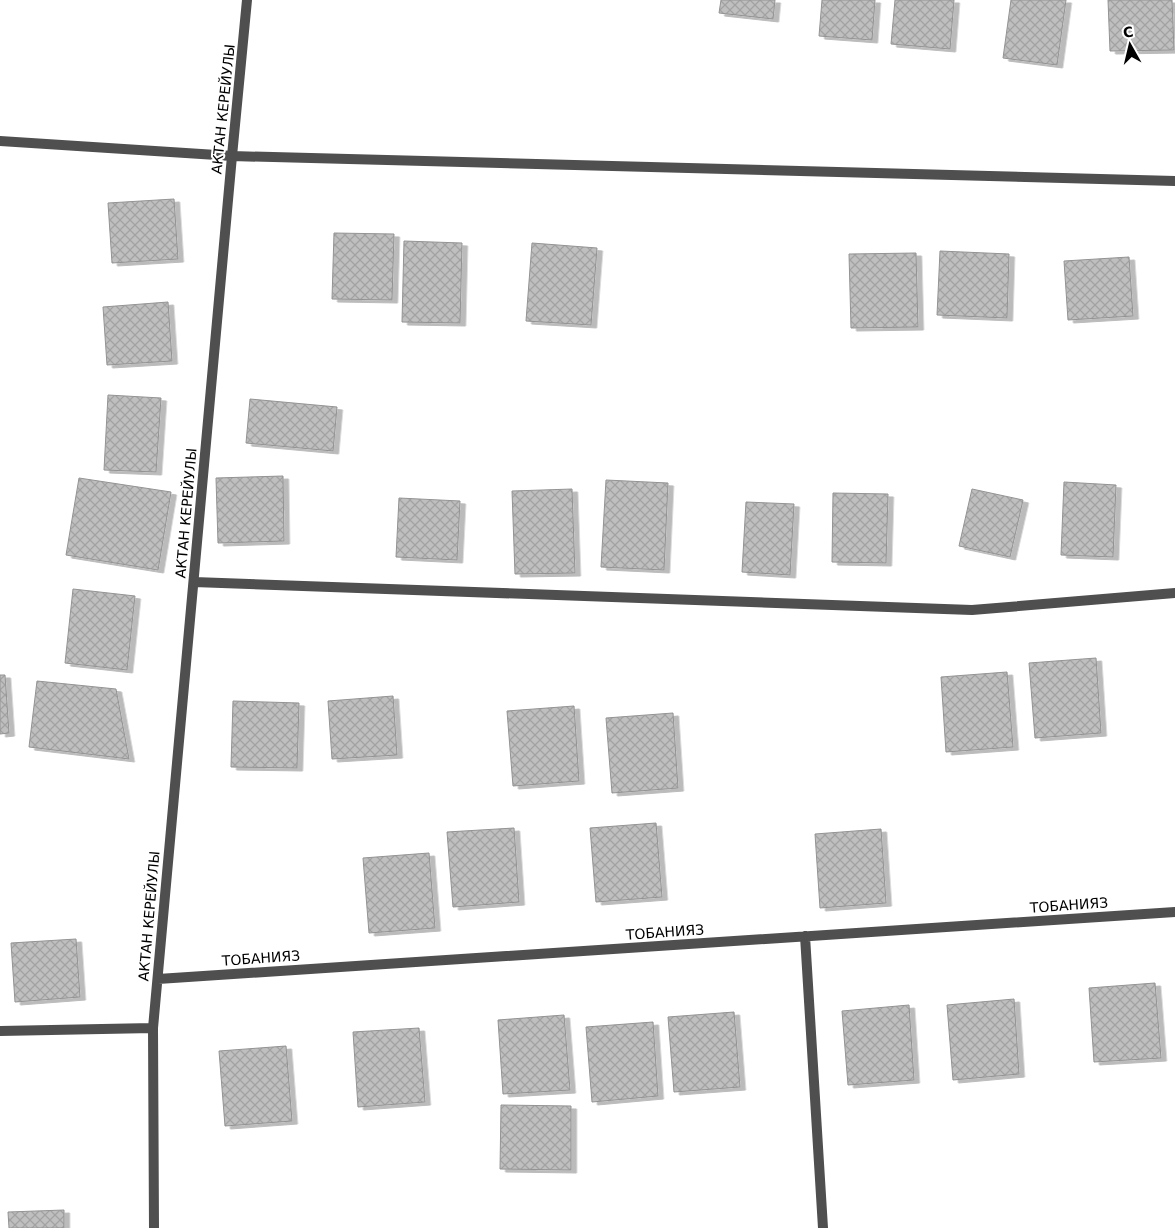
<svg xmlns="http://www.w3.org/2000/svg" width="1175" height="1228" font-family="'DejaVu Sans',sans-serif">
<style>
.building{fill:url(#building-cross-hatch);stroke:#939393;filter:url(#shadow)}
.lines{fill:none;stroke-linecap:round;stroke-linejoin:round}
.minor{stroke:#4f4f4f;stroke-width:10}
.labels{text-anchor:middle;stroke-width:4;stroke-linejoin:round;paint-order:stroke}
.street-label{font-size:14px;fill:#000;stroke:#fff}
</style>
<defs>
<pattern id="building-cross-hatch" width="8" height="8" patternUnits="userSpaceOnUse" patternTransform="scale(1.25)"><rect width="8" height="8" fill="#bfbfbf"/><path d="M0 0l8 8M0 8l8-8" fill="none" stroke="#a2a2a2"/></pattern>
<filter id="shadow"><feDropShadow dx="5.5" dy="3" stdDeviation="0" flood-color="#0004"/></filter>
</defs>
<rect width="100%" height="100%" fill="#fff"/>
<!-- building -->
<path class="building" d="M 721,0 L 775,0 L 773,19 L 719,13 Z
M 822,0 L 875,0 L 872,40 L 819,36 Z
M 895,0 L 954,0 L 950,49 L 891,44 Z
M 1011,0 L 1066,0 L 1057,65 L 1003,58 Z
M 1108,0 L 1172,0 L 1174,50 L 1110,51 Z
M 174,199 L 178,259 L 112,263 L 108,203 Z
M 334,233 L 394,234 L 392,300 L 332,299 Z
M 404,241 L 462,243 L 460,323 L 402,322 Z
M 532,243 L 597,248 L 591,325 L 526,321 Z
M 940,251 L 1009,254 L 1007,318 L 937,315 Z
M 916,253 L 918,327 L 851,328 L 849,254 Z
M 1129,257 L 1133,316 L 1068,320 L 1064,261 Z
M 168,302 L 172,361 L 107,365 L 103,307 Z
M 108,395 L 161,398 L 156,472 L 104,470 Z
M 250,399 L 337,407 L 333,451 L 246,443 Z
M 283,476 L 284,541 L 218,543 L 216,478 Z
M 79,478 L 171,492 L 158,570 L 66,555 Z
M 606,480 L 668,483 L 664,570 L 601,567 Z
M 1064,482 L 1116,485 L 1113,557 L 1061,555 Z
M 572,489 L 575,573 L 515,574 L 512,491 Z
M 972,489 L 1023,500 L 1010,557 L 959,546 Z
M 833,493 L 888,494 L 886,563 L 832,562 Z
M 399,498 L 460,501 L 457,560 L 396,557 Z
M 746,502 L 794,504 L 790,575 L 742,572 Z
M 73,589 L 135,596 L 127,670 L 65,663 Z
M 1096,658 L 1101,733 L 1035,738 L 1029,663 Z
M 1007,672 L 1013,747 L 946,752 L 941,677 Z
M 0,675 L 5,675 L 9,733 L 0,734 Z
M 37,681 L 116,689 L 129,759 L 29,747 Z
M 393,696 L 397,755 L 332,759 L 328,701 Z
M 233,701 L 299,703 L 297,768 L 231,767 Z
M 574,706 L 579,781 L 513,786 L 507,711 Z
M 673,713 L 678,788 L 612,793 L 606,718 Z
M 656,823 L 662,897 L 596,902 L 590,828 Z
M 514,828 L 519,902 L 453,907 L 447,832 Z
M 881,829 L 886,903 L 820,908 L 815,834 Z
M 429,853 L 435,928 L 369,933 L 363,858 Z
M 76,939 L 80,997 L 15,1002 L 11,943 Z
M 1155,983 L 1161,1058 L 1094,1062 L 1089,988 Z
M 1014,999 L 1019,1074 L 953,1080 L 947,1005 Z
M 909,1005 L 914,1080 L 848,1085 L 842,1011 Z
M 734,1012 L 740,1087 L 674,1092 L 668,1017 Z
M 564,1015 L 570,1090 L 503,1094 L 498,1020 Z
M 653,1022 L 658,1096 L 592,1102 L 586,1027 Z
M 419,1028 L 425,1102 L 358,1107 L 353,1032 Z
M 286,1046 L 292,1121 L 225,1126 L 219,1051 Z
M 501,1105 L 571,1106 L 571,1170 L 500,1169 Z
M 64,1210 L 64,1228 L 9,1228 L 8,1212 Z"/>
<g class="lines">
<!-- minor -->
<path class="minor" d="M 0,141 L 232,156 L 1175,181
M 194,582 L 972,610 L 1175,593
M 805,936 L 823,1228
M 158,979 L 1175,912
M 153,1028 L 232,156 L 247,0
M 0,1031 L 153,1028 L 154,1228"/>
</g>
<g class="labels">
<!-- street labels -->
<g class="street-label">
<text transform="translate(223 109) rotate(-84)" y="5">АКТАН КЕРЕЙУЛЫ</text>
<text transform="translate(186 513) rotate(-85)" y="5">АКТАН КЕРЕЙУЛЫ</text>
<text transform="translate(1069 905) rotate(-4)" y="5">ТОБАНИЯЗ</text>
<text transform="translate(149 916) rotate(-85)" y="5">АКТАН КЕРЕЙУЛЫ</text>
<text transform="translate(665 932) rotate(-4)" y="5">ТОБАНИЯЗ</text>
<text transform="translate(261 958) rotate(-4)" y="5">ТОБАНИЯЗ</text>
</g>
</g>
<!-- north arrow -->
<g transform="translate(1130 45) rotate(352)" stroke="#ffffff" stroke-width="4" paint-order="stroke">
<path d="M0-4L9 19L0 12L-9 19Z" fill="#000000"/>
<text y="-8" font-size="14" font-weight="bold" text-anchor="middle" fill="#000000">С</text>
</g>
</svg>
